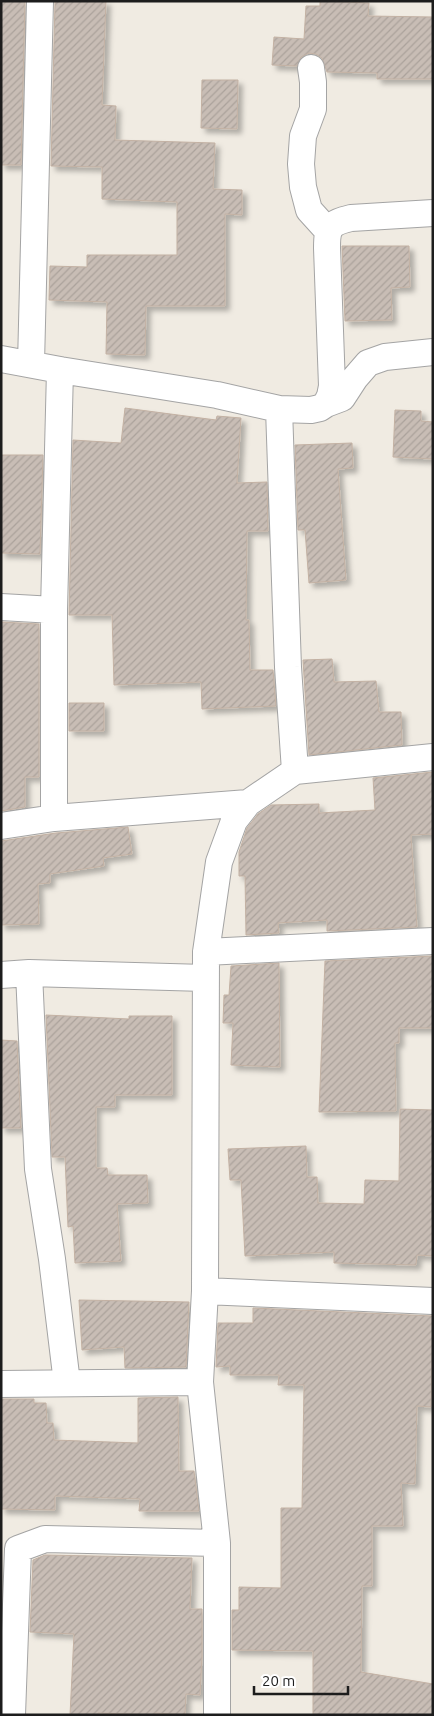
<svg xmlns="http://www.w3.org/2000/svg" width="434" height="1716" font-family="Ubuntu,sans-serif">
<style>
.building{fill:url(#building-hatch);stroke:#c3b1a3;filter:url(#shadow)}
.lines{fill:none;stroke-linecap:round;stroke-linejoin:round}
.minor-casing{stroke:#a4a4a4;stroke-width:28}
.minor{stroke:#fff;stroke-width:26}
</style>
<defs>
<pattern id="building-hatch" width="6" height="6" patternUnits="userSpaceOnUse" patternTransform="scale(1.25)"><rect width="6" height="6" fill="#c8bdb5"/><path d="M-1 1l2-2M0 6l6-6M5 7l2-2" fill="none" stroke="#aba29b"/></pattern>
<filter id="shadow"><feDropShadow dx="4.5" dy="4.5" stdDeviation="2.5" flood-color="#0004"/></filter>
</defs>
<rect width="100%" height="100%" fill="#f0ebe2"/>
<!-- building -->
<path class="building" d="M 1,1 L 25,1 L 21,165 L 1,165 Z
M 55,1 L 106,1 L 102,105 L 116,106 L 115,140 L 215,143 L 213,189 L 242,190 L 242,215 L 225,214 L 225,306 L 146,306 L 145,355 L 106,354 L 107,302 L 49,300 L 50,266 L 87,267 L 87,255 L 177,255 L 177,202 L 102,199 L 102,167 L 51,166 Z
M 320,1 L 369,3 L 368,16 L 433,17 L 433,79 L 377,79 L 377,73 L 327,72 L 322,58 L 316,54 L 309,53 L 301,57 L 297,66 L 272,65 L 274,37 L 304,39 L 306,6 L 320,6 Z
M 202,80 L 238,80 L 237,129 L 201,128 Z
M 342,246 L 409,246 L 410,287 L 391,288 L 392,320 L 345,321 Z
M 125,408 L 216,420 L 217,416 L 241,418 L 237,483 L 267,482 L 268,531 L 247,531 L 246,620 L 249,620 L 250,670 L 273,670 L 276,706 L 202,709 L 201,682 L 114,685 L 112,615 L 69,615 L 73,440 L 121,443 Z
M 395,410 L 421,411 L 421,421 L 433,422 L 433,459 L 393,457 Z
M 352,443 L 353,468 L 338,469 L 346,580 L 309,583 L 305,530 L 298,530 L 295,445 Z
M 1,455 L 43,455 L 40,554 L 1,553 Z
M 1,622 L 39,624 L 39,777 L 25,777 L 25,807 L 1,811 Z
M 332,659 L 334,682 L 376,681 L 379,712 L 401,712 L 402,745 L 309,755 L 303,660 Z
M 69,703 L 104,703 L 104,731 L 69,731 Z
M 433,772 L 433,834 L 411,835 L 417,927 L 327,931 L 327,920 L 278,923 L 279,933 L 246,935 L 245,876 L 239,876 L 239,852 L 247,828 L 258,814 L 271,805 L 319,804 L 319,813 L 375,810 L 373,778 Z
M 128,827 L 132,854 L 103,858 L 104,866 L 50,874 L 50,883 L 38,884 L 39,924 L 1,925 L 1,841 L 56,833 Z
M 433,956 L 433,1028 L 399,1028 L 399,1043 L 395,1043 L 396,1111 L 319,1112 L 325,961 Z
M 279,963 L 280,1067 L 231,1065 L 233,1023 L 223,1023 L 224,995 L 229,995 L 231,966 Z
M 46,1015 L 129,1019 L 129,1016 L 172,1016 L 172,1095 L 115,1095 L 115,1107 L 96,1107 L 96,1168 L 107,1168 L 108,1175 L 147,1175 L 148,1203 L 117,1204 L 121,1261 L 75,1263 L 73,1226 L 68,1227 L 65,1157 L 52,1157 Z
M 1,1040 L 17,1041 L 21,1128 L 1,1128 Z
M 400,1109 L 433,1110 L 433,1256 L 417,1255 L 416,1265 L 334,1263 L 334,1252 L 245,1256 L 241,1180 L 230,1180 L 228,1149 L 306,1146 L 307,1177 L 317,1177 L 318,1203 L 364,1204 L 365,1180 L 399,1181 Z
M 79,1300 L 189,1302 L 186,1367 L 125,1368 L 124,1347 L 82,1350 Z
M 253,1308 L 433,1316 L 431,1407 L 417,1406 L 415,1484 L 401,1483 L 403,1526 L 372,1526 L 372,1586 L 362,1586 L 361,1672 L 433,1684 L 433,1715 L 313,1715 L 313,1651 L 232,1650 L 232,1610 L 239,1610 L 239,1587 L 281,1588 L 281,1508 L 302,1508 L 304,1385 L 278,1385 L 279,1375 L 230,1375 L 230,1366 L 216,1367 L 218,1323 L 253,1323 Z
M 178,1397 L 179,1471 L 194,1471 L 199,1511 L 139,1511 L 140,1499 L 55,1496 L 55,1510 L 1,1509 L 1,1399 L 34,1399 L 34,1403 L 46,1403 L 47,1423 L 53,1423 L 54,1440 L 138,1443 L 138,1398 Z
M 45,1555 L 192,1558 L 190,1609 L 202,1609 L 202,1657 L 200,1695 L 186,1694 L 185,1715 L 155,1713 L 155,1715 L 98,1713 L 98,1715 L 70,1715 L 74,1634 L 30,1632 L 33,1560 Z"/>
<g class="lines">
<defs>
<path id="minor" d="M 311,68 L 313,82 L 313,109 L 303,136 L 301,164 L 303,187 L 309,210 L 328,231
M 1,359 L 60,370 L 217,395 L 279,409 L 311,410 L 320,408 L 326,404 L 330,396 L 332,386 L 327,248 C 327,227 330,223 351,218 L 433,213
M 31,364 L 40,1
M 326,404 L 342,398 L 355,378 L 368,363 L 385,357 L 433,352
M 279,409 L 288,667 L 295,771
M 1,607 L 54,610
M 54,818 L 54,610 L 60,370
M 1,826 L 54,818 L 248,803
M 206,952 L 433,941
M 29,973 L 38,1169 L 52,1259 L 67,1383
M 1,975 L 29,973 L 205,978
M 205,1291 L 433,1301
M 1,1384 L 200,1382
M 12,1715 L 18,1549 L 45,1539 L 217,1543
M 217,1715 L 217,1543 L 200,1382 L 205,1291 L 206,952 L 219,862 L 234,821 L 248,803 L 295,771 L 433,757"/>
</defs>
<!-- minor casing -->
<use href="#minor" class="minor-casing"/>
<!-- minor -->
<use href="#minor" class="minor"/>
</g>
<!-- border -->
<rect width="434" height="1716" fill="none" stroke="#1d1d1d" stroke-width="5"/>
<!-- scale -->
<path d="M254 1686v8h94v-8" fill="none" stroke="#1d1d1d" stroke-width="2.5"/>
<text x="262" y="1686" font-size="15" fill="#1d1d1d" stroke="#ffffff" stroke-width="4" paint-order="stroke">20 m</text>
</svg>
